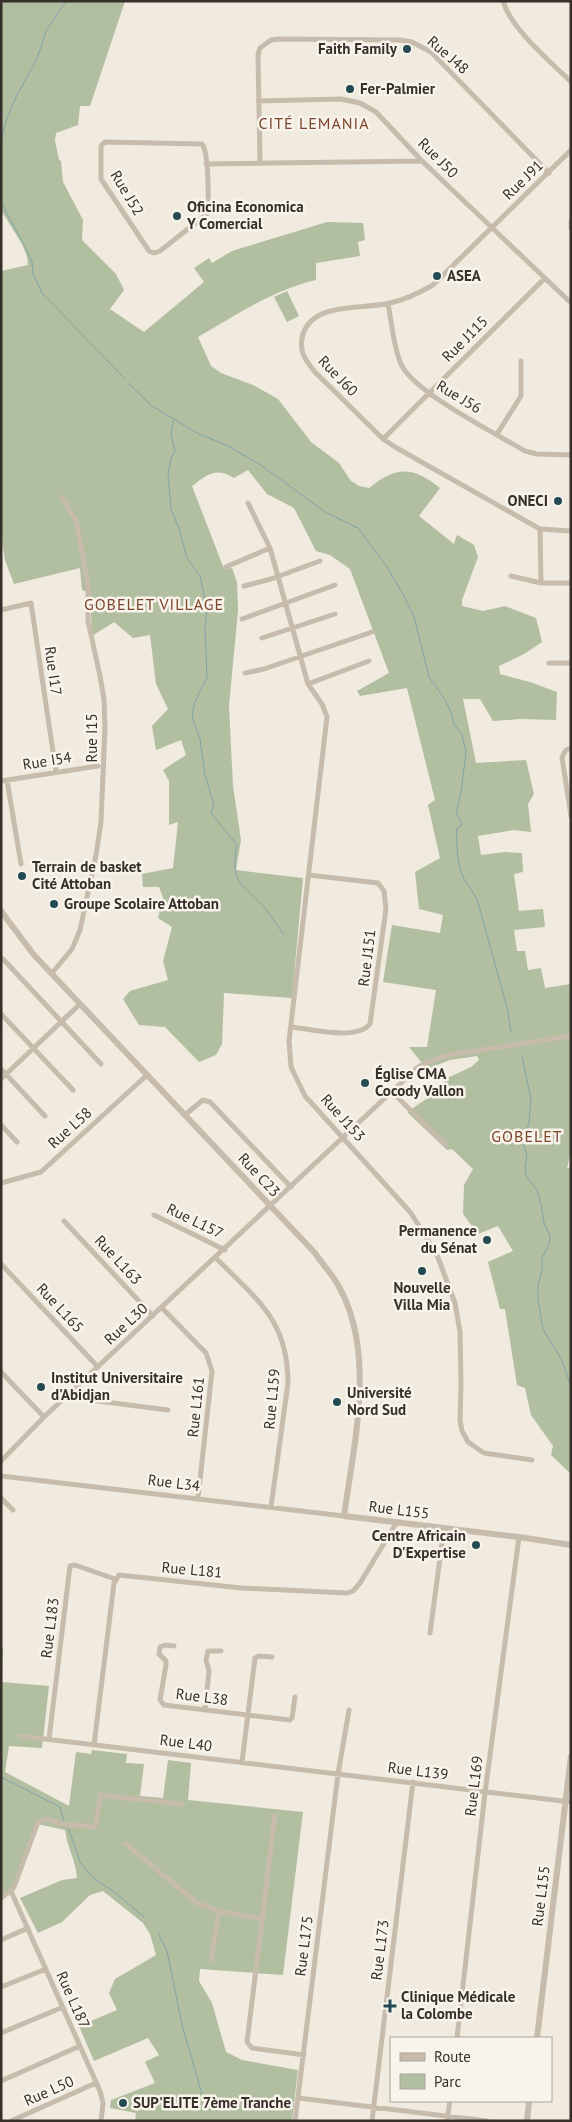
<svg xmlns="http://www.w3.org/2000/svg" width="572" height="2122" font-family="'PT Sans',sans-serif">
<style>
.green{fill:#b1bea0}
.lines{fill:none;stroke-linecap:round;stroke-linejoin:round}
.stream{stroke:#81a4aa;stroke-width:1}
.minor{stroke:#c7bbac;stroke-width:5}
.tertiary{stroke:#c7bbac;stroke-width:6}
.poi-dot{fill:#244b53;stroke:#f8f3eb;stroke-width:2}
.labels{text-anchor:middle;stroke-width:5;stroke-linejoin:round;paint-order:stroke}
.poi-label{font-size:15px;font-weight:bold;fill:#362f2a;stroke:#f8f3eb;text-anchor:start}
.street-label{font-size:15px;fill:#362f2a;stroke:#f8f3eb}
.neighbourhood-label{font-size:16px;letter-spacing:1px;fill:#7c462c;stroke:#f8f3eb}
</style>
<rect width="100%" height="100%" fill="#f0eadf"/>
<!-- green -->
<path class="green" d="M 3,1 L 125,1 L 90,106 L 80,106 L 78,125 L 56,133 L 55,140 L 59,160 L 61,161 L 63,182 L 83,220 L 82,240 L 116,274 L 124,290 L 110,309 L 144,332 L 204,282 L 194,268 L 209,258 L 212,263 L 232,251 L 327,222 L 363,223 L 365,240 L 358,242 L 360,256 L 316,263 L 316,280 C 273,290 236,315 198,337 L 211,366 L 221,373 L 253,385 L 278,399 L 311,442 L 339,463 L 351,481 L 359,486 L 369,488 C 396,466 413,466 440,488 L 419,516 L 454,544 L 457,535 L 474,545 L 478,557 L 462,600 L 462,606 L 483,611 L 505,606 L 536,618 L 542,642 L 524,654 L 499,666 L 500,674 L 530,682 L 557,692 L 556,720 L 520,719 L 493,721 L 480,699 L 463,699 L 476,763 L 526,760 L 534,794 L 528,804 L 531,832 L 514,830 L 478,836 L 481,855 L 505,852 L 522,853 L 523,872 L 514,874 L 519,911 L 543,909 L 545,927 L 514,930 L 517,951 L 525,951 L 528,970 L 541,968 L 545,988 L 571,984 L 571,1152 L 567,1168 L 571,1168 L 571,1474 L 551,1455 L 553,1446 L 531,1415 L 525,1388 L 517,1385 L 505,1309 L 500,1309 L 488,1262 L 513,1251 L 498,1226 L 478,1234 L 463,1214 L 464,1185 L 473,1169 L 452,1149 L 447,1150 L 407,1112 L 446,1086 L 443,1080 L 471,1067 L 479,1060 L 477,1056 L 450,1060 L 427,1069 L 409,1047 L 427,1047 L 436,990 L 383,982 L 392,925 L 440,933 L 443,915 L 419,909 L 415,872 L 440,858 L 428,805 L 435,800 L 407,688 L 360,696 L 357,691 L 389,673 L 350,569 L 330,555 L 316,551 L 294,508 L 267,494 L 248,470 L 234,478 C 216,467 208,474 192,486 L 224,569 L 232,568 L 237,582 L 238,610 L 229,706 L 233,786 L 241,840 L 236,870 L 303,878 L 292,998 L 224,993 L 222,1044 L 216,1055 L 199,1062 L 165,1027 L 139,1025 L 123,999 L 130,991 L 168,980 L 163,961 L 172,927 L 158,918 L 163,897 L 159,887 L 143,887 L 142,874 L 173,868 L 178,822 L 169,825 L 169,781 L 163,770 L 186,755 L 181,740 L 156,750 L 152,726 L 168,709 L 156,684 L 150,635 L 133,638 L 114,622 L 92,636 L 90,593 L 82,590 L 80,568 L 14,584 L 5,560 L 1,534 L 1,271 L 28,265 L 27,256 L 22,244 L 1,210 L 1,3 Z
M 287,291 L 299,316 L 287,322 L 274,297 Z
M 1,1647 L 3,1648 L 2,1682 L 49,1686 L 42,1748 L 9,1746 L 5,1772 L 69,1806 L 76,1752 L 91,1754 L 92,1750 L 127,1754 L 126,1763 L 144,1764 L 140,1796 L 163,1798 L 168,1760 L 191,1763 L 188,1800 L 303,1812 L 283,1975 L 200,1969 L 199,1981 L 212,2003 L 226,2052 L 242,2060 L 298,2070 L 292,2121 L 135,2121 L 136,2113 L 110,2108 L 111,2100 L 155,2083 L 145,2062 L 159,2055 L 148,2038 L 94,2061 L 79,2026 L 117,2010 L 109,1993 L 115,1979 L 156,1955 L 150,1934 L 143,1923 L 103,1891 L 90,1895 L 62,1922 L 38,1933 L 20,1898 L 62,1880 L 77,1878 C 76,1861 67,1847 65,1830 L 38,1824 C 31,1840 16,1894 1,1901 Z"/>
<g class="lines">
<!-- stream -->
<path class="stream" d="M 1,141 L 7,118 L 17,95 L 37,59 L 46,31 L 66,1
M 1,202 L 28,253 L 32,262 L 33,274 L 42,293 L 124,378
M 128,383 L 152,406 L 197,433 L 226,445 L 261,465 L 325,512 L 358,528 L 387,567 L 404,596 L 414,617 L 429,677 L 444,698 L 450,710 L 454,724 L 462,735 L 466,752 L 461,793 L 456,814 L 461,821 L 461,826 L 457,828 C 456,845 457,864 464,879 C 468,886 473,892 477,899 L 507,1007 L 511,1032
M 173,421 L 171,434 L 175,451 L 171,458 L 168,474 L 171,509 L 179,529 L 187,558 L 200,576 L 207,608 L 205,629 L 207,677 L 194,704 L 192,717 L 200,739 L 205,775 L 214,805 L 211,813 L 237,845 C 230,883 240,882 263,906 C 271,915 277,925 284,935
M 522,1056 L 531,1099 L 529,1121 L 524,1146 L 527,1156 L 525,1167 L 526,1176 L 537,1190 L 541,1204 L 544,1223 L 550,1236 L 549,1244 L 542,1258 L 542,1270 L 538,1286 L 538,1300 L 543,1329 L 560,1357 L 566,1371 L 571,1388
M 1,1777 L 60,1807 L 64,1822
M 68,1827 L 80,1862 L 93,1878 L 113,1891 L 144,1917
M 158,1933 L 167,1951 L 182,2025 L 202,2094"/>
<!-- minor -->
<path class="minor" d="M 503,1 C 511,29 550,61 571,82
M 258,101 L 341,99 L 360,103 L 376,112 L 422,161 L 571,303
M 105,142 L 202,144 C 209,153 209,202 207,214 L 160,251 L 154,253 L 149,251 L 101,179 L 101,146 Z
M 571,150 L 433,285 C 419,293 405,300 390,303 C 363,310 314,301 303,334 C 298,351 305,360 315,372 L 383,439 L 395,447 L 540,529 L 571,531
M 260,162 L 258,55 L 260,48 L 271,40 L 278,39 L 400,40 L 412,42 L 431,52 L 549,173
M 206,164 L 422,161
M 571,221 L 571,228
M 388,304 C 392,323 393,346 401,364 C 413,392 495,433 525,451 L 537,454 L 571,455
M 497,434 L 521,396 L 521,361
M 383,439 L 545,278
M 248,503 L 270,548 L 308,684 L 322,704 L 327,717 L 289,1041 L 291,1067 L 305,1096 L 411,1213 L 437,1255 L 455,1303 L 460,1332 L 461,1384 L 460,1420 L 462,1431 L 468,1442 L 484,1453 L 532,1460
M 540,529 L 541,583
M 226,567 L 270,548
M 511,576 L 541,583 L 571,583
M 244,586 L 271,579 L 320,561
M 1,610 L 31,603 L 56,772
M 242,619 L 335,585
M 262,638 L 335,614
M 549,663 L 571,663
M 245,673 L 264,669 L 372,632
M 308,684 L 369,661
M 571,748 L 566,750 L 562,757 L 571,816
M 7,780 L 21,864
M 1,781 L 98,766
M 3,959 L 101,1064
M 52,973 L 72,949 L 80,930 L 96,855 L 101,822 L 105,728 L 104,699 L 100,676 L 88,621 L 88,586 L 83,556 L 76,521 L 62,497
M 1,1014 L 73,1090
M 291,1027 C 311,1029 356,1041 370,1024 L 386,909 L 384,891 L 378,883 L 309,875
M 1,1069 L 45,1116
M 1,1079 L 80,1004
M 391,1091 L 446,1145
M 186,1114 L 203,1100 L 210,1102 L 291,1187
M 1,1125 L 17,1142
M 1,1183 L 41,1172 L 147,1075
M 154,1215 L 225,1250
M 64,1221 L 153,1316
M 216,1258 C 257,1300 288,1320 288,1383 L 271,1507
M 1,1264 L 98,1367
M 162,1308 L 206,1353 L 212,1371 L 198,1498
M 1,1372 L 44,1417
M 66,1397 L 168,1410
M 1,1461 L 44,1417 L 417,1068 L 427,1062 L 449,1055 L 571,1036
M 1,1476 L 344,1516
M 1,1498 L 13,1510
M 430,1633 L 444,1528
M 174,1646 L 165,1645 L 160,1647 L 159,1654 L 166,1661 L 166,1665 L 160,1700 L 164,1705 L 290,1720 L 292,1718 L 295,1697
M 205,1710 L 209,1671 L 206,1660 L 208,1651 L 221,1651
M 20,1736 L 571,1802
M 49,1739 L 70,1566 L 75,1565 L 115,1579
M 94,1745 L 114,1583 L 119,1575 L 241,1588 L 347,1593 L 353,1591 L 360,1583 L 397,1522
M 242,1762 L 255,1658 L 259,1656 L 272,1657
M 275,1815 L 247,2042 L 252,2048 L 304,2055
M 126,1844 L 197,1903 L 219,1911 L 262,1919
M 11,1891 L 100,2091 L 103,2103 L 101,2121
M 1,1897 L 11,1891 L 14,1887 L 38,1822 L 45,1819 L 72,1826 L 78,1825 L 94,1827 L 96,1824 L 100,1795 L 181,1804
M 1,1940 L 28,1928
M 211,1960 L 219,1911
M 1,1987 L 46,1969
M 1,2033 L 63,2007
M 457,2038 L 485,1793 L 519,1537
M 1,2081 L 80,2046
M 298,2098 L 487,2121
M 11,2121 L 96,2083
M 295,2121 L 338,1774 L 349,1710
M 372,2121 L 413,1782
M 447,2121 L 450,2101"/>
<!-- tertiary -->
<path class="tertiary" d="M 1,911 L 34,955 L 315,1253 C 321,1262 329,1271 335,1280 C 378,1347 354,1443 344,1516 L 519,1537 L 571,1545
M 537,2038 L 571,1756
M 527,2121 L 529,2101"/>
</g>
<!-- markers -->
<g class="poi-dot">
<circle cx="407" cy="49" r="5"/>
<circle cx="350" cy="89" r="5"/>
<circle cx="177" cy="216" r="5"/>
<circle cx="437" cy="276" r="5"/>
<circle cx="558" cy="501" r="5"/>
<circle cx="22" cy="876" r="5"/>
<circle cx="54" cy="904" r="5"/>
<circle cx="365" cy="1083" r="5"/>
<circle cx="487" cy="1240" r="5"/>
<circle cx="422" cy="1271" r="5"/>
<circle cx="41" cy="1387" r="5"/>
<circle cx="337" cy="1402" r="5"/>
<circle cx="476" cy="1545" r="5"/>
<path d="M387.5 1998.5h5v5h5v5h-5v5h-5v-5h-5v-5h5z"/>
<circle cx="123" cy="2103" r="5"/>
</g>
<g class="labels">
<!-- poi labels -->
<g class="poi-label">
<text x="397" y="54" text-anchor="end">Faith Family</text>
<text x="360" y="94">Fer-Palmier</text>
<text x="187" y="212">Oficina Economica<tspan x="187" dy="17">Y Comercial</tspan></text>
<text x="447" y="281">ASEA</text>
<text x="548" y="506" text-anchor="end">ONECI</text>
<text x="32" y="872">Terrain de basket<tspan x="32" dy="17">Cité Attoban</tspan></text>
<text x="64" y="909">Groupe Scolaire Attoban</text>
<text x="375" y="1079">Église CMA<tspan x="375" dy="17">Cocody Vallon</tspan></text>
<text x="477" y="1236" text-anchor="end">Permanence<tspan x="477" dy="17">du Sénat</tspan></text>
<text x="422" y="1293" text-anchor="middle">Nouvelle<tspan x="422" dy="17">Villa Mia</tspan></text>
<text x="51" y="1383">Institut Universitaire<tspan x="51" dy="17">d'Abidjan</tspan></text>
<text x="347" y="1398">Université<tspan x="347" dy="17">Nord Sud</tspan></text>
<text x="466" y="1541" text-anchor="end">Centre Africain<tspan x="466" dy="17">D'Expertise</tspan></text>
<text x="401" y="2002">Clinique Médicale<tspan x="401" dy="17">la Colombe</tspan></text>
<text x="133" y="2108">SUP'ELITE 7ème Tranche</text>
</g>
<!-- street labels -->
<g class="street-label">
<text transform="translate(448 55) rotate(41)" y="5">Rue J48</text>
<text transform="translate(438 158) rotate(45)" y="5">Rue J50</text>
<text transform="translate(523 180) rotate(-44)" y="5">Rue J91</text>
<text transform="translate(127 193) rotate(59)" y="5">Rue J52</text>
<text transform="translate(465 339) rotate(-45)" y="5">Rue J115</text>
<text transform="translate(338 376) rotate(46)" y="5">Rue J60</text>
<text transform="translate(459 397) rotate(31)" y="5">Rue J56</text>
<text transform="translate(53 671) rotate(82)" y="5">Rue I17</text>
<text transform="translate(92 738) rotate(-90)" y="5">Rue I15</text>
<text transform="translate(47 761) rotate(-9)" y="5">Rue I54</text>
<text transform="translate(367 958) rotate(-83)" y="5">Rue J151</text>
<text transform="translate(343 1118) rotate(48)" y="5">Rue J153</text>
<text transform="translate(70 1128) rotate(-42)" y="5">Rue L58</text>
<text transform="translate(259 1175) rotate(47)" y="5">Rue C23</text>
<text transform="translate(195 1221) rotate(26)" y="5">Rue L157</text>
<text transform="translate(118 1260) rotate(47)" y="5">Rue L163</text>
<text transform="translate(60 1308) rotate(47)" y="5">Rue L165</text>
<text transform="translate(126 1324) rotate(-43)" y="5">Rue L30</text>
<text transform="translate(272 1399) rotate(-85)" y="5">Rue L159</text>
<text transform="translate(196 1407) rotate(-84)" y="5">Rue L161</text>
<text transform="translate(174 1483) rotate(7)" y="5">Rue L34</text>
<text transform="translate(399 1510) rotate(7)" y="5">Rue L155</text>
<text transform="translate(192 1570) rotate(5)" y="5">Rue L181</text>
<text transform="translate(50 1628) rotate(-83)" y="5">Rue L183</text>
<text transform="translate(202 1697) rotate(7)" y="5">Rue L38</text>
<text transform="translate(186 1743) rotate(7)" y="5">Rue L40</text>
<text transform="translate(418 1771) rotate(7)" y="5">Rue L139</text>
<text transform="translate(474 1786) rotate(-83)" y="5">Rue L169</text>
<text transform="translate(541 1896) rotate(-83)" y="5">Rue L155</text>
<text transform="translate(304 1946) rotate(-83)" y="5">Rue L175</text>
<text transform="translate(380 1950) rotate(-83)" y="5">Rue L173</text>
<text transform="translate(73 2000) rotate(66)" y="5">Rue L187</text>
<text transform="translate(49 2091) rotate(-24)" y="5">Rue L50</text>
</g>
<!-- neighbourhood labels -->
<g class="neighbourhood-label">
<text x="314" y="129">CITÉ LEMANIA</text>
<text x="154" y="610">GOBELET VILLAGE</text>
<text x="527" y="1142">GOBELET</text>
</g>
</g>
<!-- border -->
<rect width="572" height="2122" fill="none" stroke="#362f2a" stroke-width="5"/>
<!-- legend -->
<rect x="390" y="2037" width="162" height="65" fill="#f8f3eb" stroke="#aaa59e"/>
<rect x="400" y="2053" width="25" height="8" fill="#c7bbac" stroke="#aaa59e"/>
<text x="434" y="2062" font-size="15" fill="#362f2a">Route</text>
<rect x="400" y="2074" width="25" height="15" fill="#b1bea0" stroke="#aaa59e"/>
<text x="434" y="2087" font-size="15" fill="#362f2a">Parc</text>
</svg>
